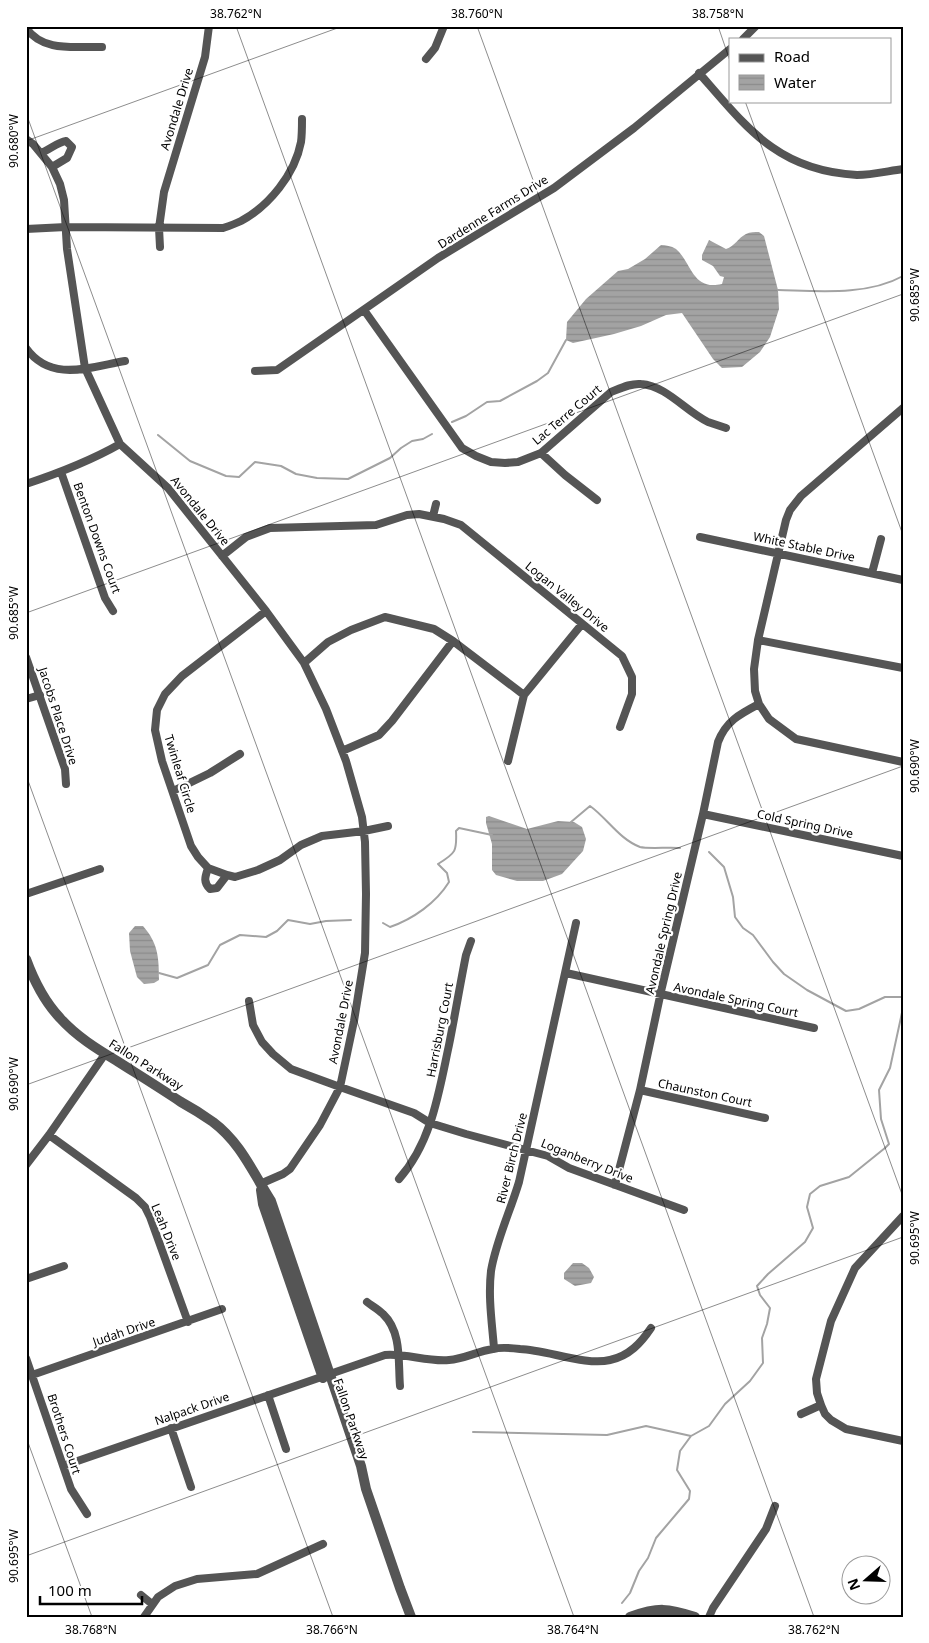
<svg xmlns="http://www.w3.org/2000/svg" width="929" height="1643" font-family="'Noto Sans',sans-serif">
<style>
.water{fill:url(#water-rules)}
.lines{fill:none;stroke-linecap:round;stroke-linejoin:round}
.stream{stroke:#a3a3a3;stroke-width:2}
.minor{stroke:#555;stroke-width:8}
.tertiary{stroke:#555;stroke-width:10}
.ticks{fill:none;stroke:#000;stroke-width:1;stroke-opacity:0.45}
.labels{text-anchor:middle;stroke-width:4.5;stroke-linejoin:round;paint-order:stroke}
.street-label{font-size:12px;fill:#000;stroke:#fff}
.neatline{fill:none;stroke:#000;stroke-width:2}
.ticks-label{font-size:12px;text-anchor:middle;fill:#000}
</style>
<defs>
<pattern id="water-rules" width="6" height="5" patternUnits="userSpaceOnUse" patternTransform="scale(1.25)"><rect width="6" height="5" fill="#a3a3a3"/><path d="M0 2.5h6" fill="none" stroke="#8b8b8b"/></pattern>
</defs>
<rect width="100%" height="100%" fill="#fff"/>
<!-- water -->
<path class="water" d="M 759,232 L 764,236 L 778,290 L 779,309 L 770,337 L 760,352 L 742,367 L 722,368 L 713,359 L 682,313 L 666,315 L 641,326 L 614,334 L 573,343 L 566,340 L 567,322 L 586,299 L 618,271 L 628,269 L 645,259 L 661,245 C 666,245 671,246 676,249 C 692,263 692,291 722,284 L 724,277 L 720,276 L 713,266 L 702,260 L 702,255 L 709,240 L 726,249 C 735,246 738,238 746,234 C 750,232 755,232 759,232 Z
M 489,816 L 527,829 L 558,821 L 574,822 L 582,827 L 586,839 L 583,851 L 562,874 L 543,881 L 517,881 L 496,875 L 492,870 L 492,844 L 486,823 L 486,817 Z
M 135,926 L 143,926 C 158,943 159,957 159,980 L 154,983 L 144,984 L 137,977 L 130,951 L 129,933 Z
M 573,1263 L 582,1263 L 589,1268 L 594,1277 L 591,1283 L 575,1286 L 564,1279 L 564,1273 Z"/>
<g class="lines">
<!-- stream -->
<path class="stream" d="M 778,290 C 818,291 867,296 903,276
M 452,422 L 466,416 L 487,402 L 500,401 L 537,381 L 548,373 L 566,340
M 158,435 L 190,461 L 226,476 L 239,477 L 255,462 L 281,466 L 296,474 L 317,478 L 348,479 L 390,458 L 401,448 L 412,441 L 423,439 L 432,434
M 571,822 L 590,806 C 607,818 619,839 640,847 C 647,849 670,847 680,848
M 709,852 L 724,867 L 733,897 L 735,917 L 743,928 L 753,935 L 773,962 L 784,974 L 807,990 L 846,1011 L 859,1009 L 885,997 L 903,997
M 383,923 L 390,927 C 413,919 436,903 449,882 L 447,873 L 438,864 C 456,853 457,851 456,831 L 459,828 L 492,835
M 159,973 L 177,978 L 208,965 L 220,945 L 240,935 L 266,937 L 277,931 L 288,920 L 310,924 L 326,921 L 351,920
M 473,1432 L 607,1435 L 646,1426 L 691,1436
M 622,1603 L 630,1593 L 639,1571 L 648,1558 L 656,1538 L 689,1499 L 690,1491 L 677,1470 L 680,1451 L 691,1436 L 709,1426 L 725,1404 L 750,1381 L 763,1363 L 762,1338 L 767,1324 L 770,1308 L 760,1295 L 757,1286 L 768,1274 L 805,1242 L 813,1228 L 807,1207 L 810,1194 L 820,1186 L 849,1177 L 885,1148 L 889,1144 L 881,1119 L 879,1090 L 890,1068 L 903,1008"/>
<!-- minor -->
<path class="minor" d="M 26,28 C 44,53 75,46 102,47
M 743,39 L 756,26
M 426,59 L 435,48 L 444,26
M 699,73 C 747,128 778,171 857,175 C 872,175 888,171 903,169
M 26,139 L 33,144 L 52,167 L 60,184 L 64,200 L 67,249 L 85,368 L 120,444 L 168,488 L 266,611 L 304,663 L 326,709 L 346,761 L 362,817 L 365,842 L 366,894 L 365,953 L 354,1021 L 340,1087 L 320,1125 L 290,1169 L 283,1174 L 260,1184
M 41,153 C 49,150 58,142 66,141 L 72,147 L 67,158 L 52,167
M 26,229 L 66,227 L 223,228 C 229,226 235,224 241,221 C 269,206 295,174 301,142 C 302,135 302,127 302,119
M 160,247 L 159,228 L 164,192 L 205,57 L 209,26
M 364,310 L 462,448 L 476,456 L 491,462 L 505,463 L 518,462 L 541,453 L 611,392 C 621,388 631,383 641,384 C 667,386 685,411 708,422 C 714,424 720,426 726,428
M 26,348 C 51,383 90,367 125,361
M 255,371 L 277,370 L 438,258 L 554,188 L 634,128 L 730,49
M 903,408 L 801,496 L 790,510 L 786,520 L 758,640 L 754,669 L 755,691 L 759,704 L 769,719 L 796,739 L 903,762
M 541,453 L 565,475 L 597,500
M 61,472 L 105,598 L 113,611
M 26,484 C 59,473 90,461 120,444
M 433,516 L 436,504
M 700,537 L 903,580
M 222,556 L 246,537 L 270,528 L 376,525 L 407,515 L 419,514 L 444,519 L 461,525 L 622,656 L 632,677 L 632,694 L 620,727
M 872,573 L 881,539
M 266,611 L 182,676 L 165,694 L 157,710 L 155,730 L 162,761 L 191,846 L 198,857 L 208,868 L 227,875 L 235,877 L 258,870 L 280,860 L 301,845 L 322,836 L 364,831 L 388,826
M 758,640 L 903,668
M 26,657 L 65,769 L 66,784
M 304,663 L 328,642 L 351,630 L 385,617 L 434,629 L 453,641 L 524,695
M 26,699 L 40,695
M 342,751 L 379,735 L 392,721 L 453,641
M 508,761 L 524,695 L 582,624
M 173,791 L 210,773 L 240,754
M 703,814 L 903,856
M 208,868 C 205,877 203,882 210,889 L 217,888 L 227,875
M 26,894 L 100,869
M 566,973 L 814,1028
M 249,1001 L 253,1025 L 262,1042 L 273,1054 L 291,1069 L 340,1087 L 414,1113 L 430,1123 L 466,1134 L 548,1156 L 569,1168 L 684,1210
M 640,1090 L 765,1118
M 49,1135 L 136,1198 L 145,1207 L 150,1217 L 188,1322
M 26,1165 L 49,1135 L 105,1054
M 399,1179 C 432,1142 439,1091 449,1045 C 455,1015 460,985 466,955 L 471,941
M 615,1185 L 640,1090 L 662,987 L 703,814 L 718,742 C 726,721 740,714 759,704
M 903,1216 L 855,1268 L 831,1321 L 816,1379 L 817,1393 L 821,1405 L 825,1414 L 831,1420 L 846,1429 L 903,1441
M 26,1279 L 64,1266
M 367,1302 C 372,1306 378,1309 383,1314 C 402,1332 398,1362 400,1386
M 494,1348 C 492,1323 488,1297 491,1271 C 496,1241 510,1212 519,1182 L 576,923
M 26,1358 L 71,1489 L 87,1514
M 32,1375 L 222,1309
M 268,1395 L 286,1449
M 801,1414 L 821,1405
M 171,1428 L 191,1487
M 63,1466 L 385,1355 C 406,1353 427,1362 449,1360 C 464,1359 478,1351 493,1349 C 501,1347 512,1348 520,1349 C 547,1350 586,1366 610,1360 C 629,1356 641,1343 651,1328
M 141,1595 L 152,1604
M 144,1617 L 158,1597 L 175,1586 L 197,1579 L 257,1574 L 323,1544
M 709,1617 L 713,1608 L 766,1529 L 775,1506"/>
<!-- tertiary -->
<path class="tertiary" d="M 26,959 C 34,981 44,1001 60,1018 C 76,1036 97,1049 117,1061 C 139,1075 160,1088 181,1102 C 192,1108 203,1115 213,1122 C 241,1143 253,1173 271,1201 L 361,1466 L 366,1489 L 400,1588 L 411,1617
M 261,1190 L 263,1204 L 323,1378
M 630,1617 C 658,1607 668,1608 695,1617
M 657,1617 L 676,1614"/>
</g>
<!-- ticks -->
<path class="ticks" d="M 236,26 L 814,1617M 477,26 L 903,1197M 718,26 L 730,61M 745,101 L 903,535M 26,113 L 574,1617M 26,141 L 343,26M 26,613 L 903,294M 26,775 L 333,1617M 26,1085 L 903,766M 26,1437 L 92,1617M 26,1556 L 903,1237"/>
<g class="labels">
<!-- street labels -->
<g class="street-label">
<text transform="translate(177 109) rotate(-73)" y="4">Avondale Drive</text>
<text transform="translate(493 212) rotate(-32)" y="4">Dardenne Farms Drive</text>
<text transform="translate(567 415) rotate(-40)" y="4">Lac Terre Court</text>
<text transform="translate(200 511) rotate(51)" y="4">Avondale Drive</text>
<text transform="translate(97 538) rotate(70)" y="4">Benton Downs Court</text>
<text transform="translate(804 547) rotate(12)" y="4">White Stable Drive</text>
<text transform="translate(567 597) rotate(39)" y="4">Logan Valley Drive</text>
<text transform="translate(58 716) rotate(72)" y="4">Jacobs Place Drive</text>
<text transform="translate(180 774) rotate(73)" y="4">Twinleaf Circle</text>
<text transform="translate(805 824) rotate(12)" y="4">Cold Spring Drive</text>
<text transform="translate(664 933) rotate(-77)" y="4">Avondale Spring Drive</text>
<text transform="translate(736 1000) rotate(12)" y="4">Avondale Spring Court</text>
<text transform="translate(341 1022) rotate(-79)" y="4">Avondale Drive</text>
<text transform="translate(440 1030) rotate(-79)" y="4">Harrisburg Court</text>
<text transform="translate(146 1065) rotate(32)" y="4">Fallon Parkway</text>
<text transform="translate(705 1093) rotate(12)" y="4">Chaunston Court</text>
<text transform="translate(512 1158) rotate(-76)" y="4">River Birch Drive</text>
<text transform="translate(587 1161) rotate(22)" y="4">Loganberry Drive</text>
<text transform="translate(166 1232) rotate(68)" y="4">Leah Drive</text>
<text transform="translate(124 1332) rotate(-19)" y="4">Judah Drive</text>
<text transform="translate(192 1409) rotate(-19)" y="4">Nalpack Drive</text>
<text transform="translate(351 1419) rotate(71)" y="4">Fallon Parkway</text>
<text transform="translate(64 1434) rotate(72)" y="4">Brothers Court</text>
</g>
</g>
<!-- border -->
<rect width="929" height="1643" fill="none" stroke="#ffffff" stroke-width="55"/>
<!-- legend -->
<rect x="729" y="38" width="162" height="65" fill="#ffffff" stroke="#999999"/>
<rect x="739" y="54" width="25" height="8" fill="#555555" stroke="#999999"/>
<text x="774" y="62" font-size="15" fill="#000000">Road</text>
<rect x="739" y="75" width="25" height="15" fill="url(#water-rules)" stroke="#999999"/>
<text x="774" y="88" font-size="15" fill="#000000">Water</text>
<!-- north arrow -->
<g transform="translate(866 1580) rotate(250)"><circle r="24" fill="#ffffff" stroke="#999999"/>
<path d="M0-4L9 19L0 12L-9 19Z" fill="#000000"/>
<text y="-8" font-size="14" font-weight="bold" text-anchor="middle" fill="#000000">N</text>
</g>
<!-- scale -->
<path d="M40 1596v8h102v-8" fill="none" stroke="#000000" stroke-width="2.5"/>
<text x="48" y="1596" font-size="15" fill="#000000" stroke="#ffffff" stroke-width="4" paint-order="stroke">100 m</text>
<rect x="28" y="28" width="874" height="1588" class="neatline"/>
<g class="ticks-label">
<text x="236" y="18">38.762°N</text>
<text x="477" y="18">38.760°N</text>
<text x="718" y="18">38.758°N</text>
<text transform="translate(14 141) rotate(-90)" y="4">90.680°W</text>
<text transform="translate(915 295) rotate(-90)" y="4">90.685°W</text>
<text transform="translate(14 613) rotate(-90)" y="4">90.685°W</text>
<text transform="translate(915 766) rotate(-90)" y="4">90.690°W</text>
<text transform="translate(14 1084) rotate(-90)" y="4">90.690°W</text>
<text transform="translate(915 1238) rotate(-90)" y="4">90.695°W</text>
<text transform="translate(14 1556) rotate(-90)" y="4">90.695°W</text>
<text x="91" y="1634">38.768°N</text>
<text x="332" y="1634">38.766°N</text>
<text x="573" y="1634">38.764°N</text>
<text x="814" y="1634">38.762°N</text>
</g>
</svg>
